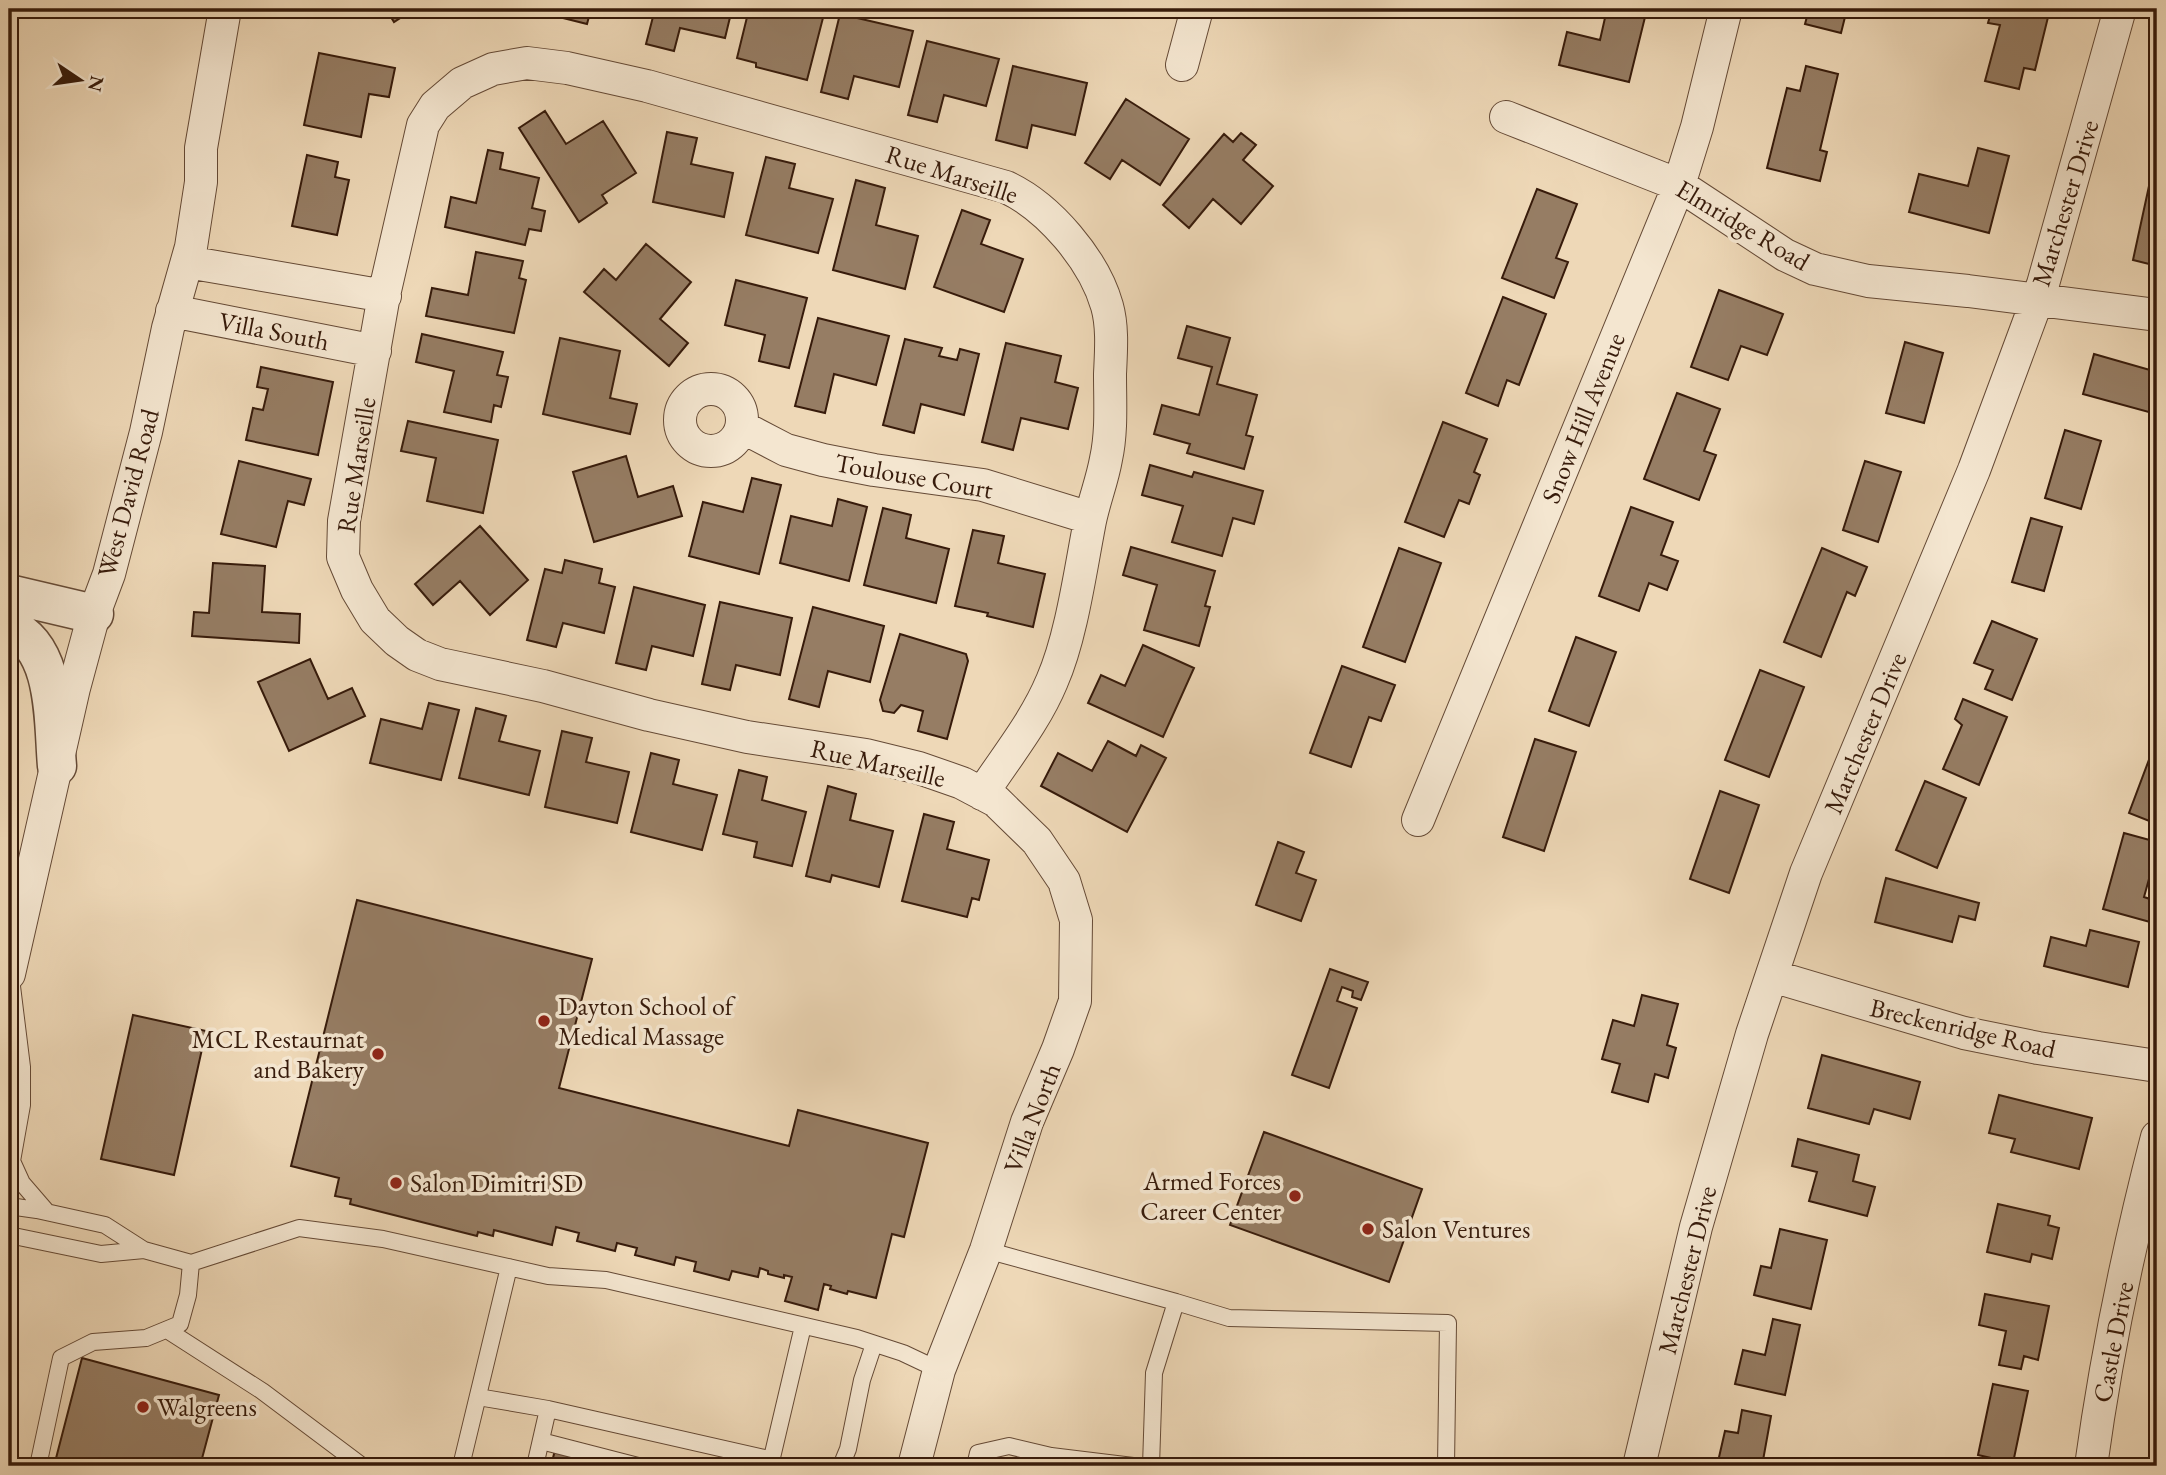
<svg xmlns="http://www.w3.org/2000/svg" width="2166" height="1475" font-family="'EB Garamond',serif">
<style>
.building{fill:#967d64;stroke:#371b0b;stroke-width:2}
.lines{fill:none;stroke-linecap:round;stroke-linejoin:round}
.service-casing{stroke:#654a36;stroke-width:18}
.minor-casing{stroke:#654a36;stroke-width:34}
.tertiary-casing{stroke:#654a36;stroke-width:41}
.service{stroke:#f4e6d0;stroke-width:16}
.minor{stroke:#f4e6d0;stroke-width:32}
.tertiary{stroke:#f4e6d0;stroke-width:38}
.poi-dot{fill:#8f2418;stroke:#f4e6d0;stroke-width:2.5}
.labels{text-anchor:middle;stroke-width:7;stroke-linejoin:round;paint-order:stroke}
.street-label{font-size:26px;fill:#371b0b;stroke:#f4e6d0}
.poi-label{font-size:26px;fill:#371b0b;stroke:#f4e6d0;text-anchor:start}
</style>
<rect width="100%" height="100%" fill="#eed8b7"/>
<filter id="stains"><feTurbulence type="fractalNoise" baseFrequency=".00286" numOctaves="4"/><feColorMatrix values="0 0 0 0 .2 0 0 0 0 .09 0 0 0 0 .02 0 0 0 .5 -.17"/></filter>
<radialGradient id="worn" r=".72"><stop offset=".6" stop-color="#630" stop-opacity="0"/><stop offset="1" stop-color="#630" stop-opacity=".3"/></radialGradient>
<!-- building -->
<path class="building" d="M 386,9 L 414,9 L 394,22 Z
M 561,9 L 591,9 L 587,24 L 559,17 Z
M 655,9 L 732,9 L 725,38 L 680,28 L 674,51 L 646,44 Z
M 749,9 L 825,10 L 807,80 L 756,67 L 756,63 L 737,58 Z
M 1607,9 L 1647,9 L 1629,82 L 1559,65 L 1567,32 L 1600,40 Z
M 1809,9 L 1847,9 L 1841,33 L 1805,24 Z
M 1992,9 L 2050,9 L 2035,70 L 2024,68 L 2019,89 L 1985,81 L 2000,25 L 1988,23 Z
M 840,14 L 913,31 L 899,87 L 854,76 L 848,99 L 821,92 Z
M 927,41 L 999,59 L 986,106 L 944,95 L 937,122 L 908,115 Z
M 319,53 L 395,68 L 389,97 L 369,94 L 361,137 L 304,125 Z
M 1013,66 L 1087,83 L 1075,135 L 1032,125 L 1027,148 L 996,140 Z
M 1806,66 L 1838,74 L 1820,150 L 1827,152 L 1820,181 L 1767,168 L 1787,88 L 1800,91 Z
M 1126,99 L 1189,139 L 1160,185 L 1122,160 L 1110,179 L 1085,163 Z
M 545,111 L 566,144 L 603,121 L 636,173 L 602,195 L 607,203 L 579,222 L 519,128 Z
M 667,132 L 697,138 L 691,164 L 733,173 L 724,217 L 653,202 Z
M 1241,133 L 1256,145 L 1243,160 L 1273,186 L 1241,224 L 1213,199 L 1189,228 L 1163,205 L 1224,134 L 1233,142 Z
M 1978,148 L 2009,156 L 1989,233 L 1909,212 L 1919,174 L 1968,186 Z
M 488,150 L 503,153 L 500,169 L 539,178 L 532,208 L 545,211 L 541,231 L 529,229 L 525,245 L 445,227 L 451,197 L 476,203 Z
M 307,155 L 338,162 L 335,177 L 349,180 L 337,235 L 292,226 Z
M 766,157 L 795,164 L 789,188 L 833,199 L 818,253 L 746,235 Z
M 856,180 L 885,188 L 876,225 L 918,236 L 905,289 L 833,270 Z
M 2149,186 L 2157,188 L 2157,266 L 2133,260 Z
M 1537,189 L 1577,204 L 1556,258 L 1568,262 L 1554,298 L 1502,278 Z
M 962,210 L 990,220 L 981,244 L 1023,259 L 1004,312 L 934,287 Z
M 646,244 L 691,282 L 660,319 L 688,343 L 669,366 L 584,292 L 604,269 L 616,280 Z
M 476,252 L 523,261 L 519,278 L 526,280 L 514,333 L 426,316 L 432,288 L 468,295 Z
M 736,280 L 807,298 L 789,368 L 759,361 L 765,335 L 725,325 Z
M 1719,290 L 1783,314 L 1767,355 L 1741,346 L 1728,380 L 1691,367 Z
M 1503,297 L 1546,314 L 1519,385 L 1507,380 L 1498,406 L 1466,393 Z
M 818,318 L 889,336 L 876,385 L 834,374 L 825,413 L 795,406 Z
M 1187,326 L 1230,338 L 1217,384 L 1257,395 L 1246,435 L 1253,437 L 1244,469 L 1187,453 L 1190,444 L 1154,434 L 1162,405 L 1199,415 L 1212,367 L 1178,358 Z
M 422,334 L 503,352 L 497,375 L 508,377 L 501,407 L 494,405 L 491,422 L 444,412 L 454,371 L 416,362 Z
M 560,338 L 620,351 L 610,398 L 637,404 L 630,434 L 543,414 Z
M 905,339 L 942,348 L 939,356 L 957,360 L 960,349 L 979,354 L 964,415 L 921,404 L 914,433 L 883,425 Z
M 1905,342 L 1943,353 L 1924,423 L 1886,413 Z
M 1006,343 L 1061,356 L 1055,382 L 1078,388 L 1068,429 L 1021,418 L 1013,450 L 982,442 Z
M 2094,354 L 2157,372 L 2156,414 L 2083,394 Z
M 261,367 L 333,382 L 318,455 L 246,440 L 253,408 L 263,410 L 268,389 L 257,387 Z
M 1677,393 L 1720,409 L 1704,451 L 1716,455 L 1699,500 L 1644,479 Z
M 408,421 L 498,440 L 483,513 L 427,501 L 436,458 L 401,451 Z
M 1443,422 L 1487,439 L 1474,472 L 1480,475 L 1469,504 L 1459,500 L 1444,537 L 1405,522 Z
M 2065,430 L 2101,441 L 2081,509 L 2045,498 Z
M 626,456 L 638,497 L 673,486 L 682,516 L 594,542 L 573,472 Z
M 239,461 L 311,479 L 304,505 L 288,501 L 276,547 L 221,534 Z
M 1865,461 L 1901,472 L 1878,542 L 1843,530 Z
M 1150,465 L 1192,477 L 1194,472 L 1263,491 L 1254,524 L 1233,518 L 1222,556 L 1172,542 L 1183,506 L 1142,495 Z
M 752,478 L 781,485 L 759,574 L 689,556 L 703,502 L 743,512 Z
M 838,499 L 867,507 L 849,581 L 780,563 L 791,516 L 832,526 Z
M 1631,507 L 1673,522 L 1661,555 L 1678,561 L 1667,590 L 1649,583 L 1639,611 L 1599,596 Z
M 883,508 L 911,515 L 906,538 L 949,549 L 936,603 L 864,585 Z
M 2031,518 L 2062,527 L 2044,591 L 2012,582 Z
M 480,526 L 528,580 L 490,615 L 460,581 L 433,605 L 415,584 Z
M 973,530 L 1004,536 L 998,563 L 1045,574 L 1033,627 L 987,616 L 988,613 L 955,606 Z
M 1131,547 L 1215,571 L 1205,606 L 1210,607 L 1199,646 L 1144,630 L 1157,585 L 1123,575 Z
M 1399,548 L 1441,563 L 1405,662 L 1363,647 Z
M 1822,548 L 1867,567 L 1855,596 L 1847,592 L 1821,657 L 1784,642 Z
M 565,560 L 602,569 L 599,583 L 615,587 L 604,633 L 563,623 L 556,647 L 527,640 L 545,569 L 562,573 Z
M 213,563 L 265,566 L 262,612 L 300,614 L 299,643 L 192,636 L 194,612 L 209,613 Z
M 634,587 L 705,605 L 693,656 L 652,646 L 646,670 L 616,663 Z
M 720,602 L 792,618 L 780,675 L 736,665 L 730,690 L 702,684 Z
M 813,607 L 884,626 L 870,682 L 828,671 L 819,707 L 789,699 Z
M 1992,621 L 2037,639 L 2012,700 L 1985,689 L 1993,670 L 1974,663 Z
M 900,634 L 966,654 L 968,661 L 947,739 L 918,731 L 923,711 L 901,705 L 894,713 L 883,711 L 880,700 Z
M 1576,637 L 1616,652 L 1589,726 L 1549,711 Z
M 1143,645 L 1194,668 L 1163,737 L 1088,703 L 1101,675 L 1125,686 Z
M 310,659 L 328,699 L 352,688 L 365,716 L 289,751 L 258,682 Z
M 1342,666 L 1395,685 L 1381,721 L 1369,717 L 1351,767 L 1310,753 Z
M 1760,670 L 1804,687 L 1769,777 L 1725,760 Z
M 1963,699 L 2007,717 L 1979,785 L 1943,769 L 1962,725 L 1955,719 Z
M 429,703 L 459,710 L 441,780 L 370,763 L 381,719 L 422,729 Z
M 476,708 L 506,716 L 499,741 L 540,751 L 529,795 L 459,778 Z
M 562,731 L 592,738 L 586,762 L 629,772 L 617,823 L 545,807 Z
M 1535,739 L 1576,752 L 1544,851 L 1503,837 Z
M 1108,741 L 1136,756 L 1141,745 L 1166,758 L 1127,832 L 1041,786 L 1058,753 L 1092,771 Z
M 2156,741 L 2157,741 L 2157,824 L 2129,813 Z
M 651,753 L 679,760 L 673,784 L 717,795 L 702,850 L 631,832 Z
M 739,770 L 767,777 L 762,800 L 806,812 L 792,866 L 754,857 L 757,842 L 723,834 Z
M 1925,781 L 1966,798 L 1937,868 L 1896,850 Z
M 828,786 L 856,794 L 850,820 L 893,831 L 879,887 L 832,875 L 830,882 L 806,876 Z
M 1720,791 L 1759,805 L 1729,893 L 1690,879 Z
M 924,814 L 954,822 L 947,849 L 989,860 L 979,900 L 972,898 L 967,917 L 902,901 Z
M 2124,833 L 2157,842 L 2157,850 L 2144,897 L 2156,901 L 2150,922 L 2103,909 Z
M 1278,842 L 1304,852 L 1296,873 L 1316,880 L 1301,921 L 1256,905 Z
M 1886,878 L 1979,903 L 1975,920 L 1959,916 L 1952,942 L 1875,922 Z
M 357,900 L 592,959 L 559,1088 L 789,1146 L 798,1110 L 928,1143 L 904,1237 L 892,1234 L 876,1298 L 848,1291 L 847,1294 L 830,1289 L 831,1286 L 824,1284 L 818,1310 L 785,1301 L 792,1277 L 784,1275 L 784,1278 L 768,1274 L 768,1271 L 760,1268 L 758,1277 L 732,1271 L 729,1280 L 694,1271 L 696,1262 L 676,1257 L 674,1265 L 635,1255 L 637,1248 L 617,1243 L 615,1251 L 577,1241 L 579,1233 L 556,1227 L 552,1245 L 494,1230 L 493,1236 L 478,1232 L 477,1236 L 350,1204 L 351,1199 L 335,1196 L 339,1178 L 291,1166 Z
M 2090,930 L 2139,942 L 2128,987 L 2044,966 L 2051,937 L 2086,946 Z
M 1330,969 L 1368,982 L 1361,1000 L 1352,997 L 1353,991 L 1342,987 L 1337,1001 L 1357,1008 L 1329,1088 L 1292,1075 Z
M 1642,995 L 1678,1004 L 1667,1045 L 1676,1048 L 1668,1078 L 1655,1074 L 1648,1102 L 1612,1092 L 1620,1064 L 1602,1059 L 1613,1020 L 1634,1026 Z
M 133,1015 L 206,1031 L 174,1175 L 101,1159 Z
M 1822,1055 L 1920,1082 L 1910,1119 L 1874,1109 L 1869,1124 L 1808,1108 Z
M 1999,1095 L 2092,1118 L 2079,1169 L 2011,1152 L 2015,1139 L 1989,1133 Z
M 1264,1132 L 1422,1189 L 1389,1282 L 1230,1225 Z
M 1798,1139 L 1859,1155 L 1853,1181 L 1875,1187 L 1867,1216 L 1809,1201 L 1817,1172 L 1792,1166 Z
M 1998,1204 L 2050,1216 L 2048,1225 L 2059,1228 L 2052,1259 L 2032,1254 L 2030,1262 L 1987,1252 Z
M 1780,1229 L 1827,1240 L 1811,1309 L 1754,1295 L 1761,1266 L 1771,1268 Z
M 1985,1294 L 2049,1306 L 2038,1360 L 2024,1356 L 2021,1369 L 1999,1365 L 2006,1331 L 1979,1325 Z
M 1773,1319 L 1800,1325 L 1785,1395 L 1735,1384 L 1743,1350 L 1765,1355 Z
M 82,1358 L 219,1395 L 200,1466 L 54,1466 Z
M 1993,1384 L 2028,1391 L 2013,1463 L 1978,1455 Z
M 1742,1410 L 1771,1416 L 1762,1466 L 1717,1466 L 1725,1431 L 1738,1433 Z
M 558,1438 L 590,1446 L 586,1466 L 551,1466 Z"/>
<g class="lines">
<defs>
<path id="service" d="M 10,970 L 22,1067 L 22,1105 L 12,1161 L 22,1183 L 47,1212
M 9,1206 L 37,1210 L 105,1225 L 144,1250 L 191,1263 L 299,1228 L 383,1239 L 548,1276 L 606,1280 L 857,1338 L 903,1353 L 939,1370
M 9,1235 L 101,1254 L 144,1250
M 986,1250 L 1176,1302 L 1154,1373 L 1151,1466
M 1176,1302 L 1229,1318 L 1448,1323 L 1446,1466
M 167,1330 L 262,1391 L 362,1466
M 478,1397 L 548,1409 L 535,1466
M 548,1409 L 773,1460
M 541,1441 L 638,1466
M 38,1466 L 61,1358 L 93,1342 L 146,1338 L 180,1324 L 188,1295 L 191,1263
M 461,1466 L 509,1267
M 770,1466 L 803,1326
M 841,1466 L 848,1449 L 862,1380 L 874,1344
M 975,1466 L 978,1453 L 1009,1446 L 1051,1456 L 1133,1466"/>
<path id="minor" d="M 1182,65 L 1197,9
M 1506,117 L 1679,185 L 1785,255 L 1815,269 L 1868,281 L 1968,291 L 2157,315
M 187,262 L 385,296
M 172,311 L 375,351
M680 420a31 31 0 1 1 62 0a31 31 0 1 1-62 0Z
M 742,427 L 786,450 L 823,460 L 874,470 L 983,485 L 1090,518
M 1418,820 L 1679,185 L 1697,127 L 1726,9
M 9,974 L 74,688 L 94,614 L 109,574 L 146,432 L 168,328 L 191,247 L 201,182 L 201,148 L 225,9
M 1772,976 L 1964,1033 L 2038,1048 L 2157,1066
M 914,1466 L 939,1370 L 986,1250 L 1027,1122 L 1058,1049 L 1075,1001 L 1076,920 L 1064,881 L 1037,841 L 996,801 L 962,783 L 919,768 L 866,755 L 747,737 L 649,715 L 543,686 L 440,664 L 417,655 L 397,641 L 375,620 L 357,590 L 343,557 L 344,521 L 384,295 L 423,125 L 435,106 L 462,83 L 493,69 L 527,63 L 567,68 L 647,86 L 1006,187 C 1049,207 1094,260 1107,306 C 1113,327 1111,352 1110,374 C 1110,403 1112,432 1106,459 C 1102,482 1093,503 1089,526 C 1080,573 1071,638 1052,681 C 1035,722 1006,757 982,794
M 1639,1466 L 1696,1227 L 1752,1034 L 1806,873 L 1974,470 L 2043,284 L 2120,9
M 2091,1466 C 2106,1356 2129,1245 2157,1137"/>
<path id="tertiary" d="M 9,594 L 94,614
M 9,627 C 58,647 53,722 57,766"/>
</defs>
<!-- service casing -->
<use href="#service" class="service-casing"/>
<!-- minor casing -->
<use href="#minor" class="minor-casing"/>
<!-- tertiary casing -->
<use href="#tertiary" class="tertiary-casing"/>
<!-- service -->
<use href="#service" class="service"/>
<!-- minor -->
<use href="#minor" class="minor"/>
<!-- tertiary -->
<use href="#tertiary" class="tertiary"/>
</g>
<!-- markers -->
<g class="poi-dot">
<circle cx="544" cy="1021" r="7"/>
<circle cx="378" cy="1054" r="7"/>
<circle cx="396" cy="1183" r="7"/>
<circle cx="1295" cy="1196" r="7"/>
<circle cx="1368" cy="1229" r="7"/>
<circle cx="143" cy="1407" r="7"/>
</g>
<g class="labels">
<!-- street labels -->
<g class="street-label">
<text transform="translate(952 174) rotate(18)" y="9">Rue Marseille</text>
<text transform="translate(2065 203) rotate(-73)" y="9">Marchester Drive</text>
<text transform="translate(1743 225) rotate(31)" y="9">Elmridge Road</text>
<text transform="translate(274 331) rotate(11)" y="9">Villa South</text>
<text transform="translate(1583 418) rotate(-68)" y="9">Snow Hill Avenue</text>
<text transform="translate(356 465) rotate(-81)" y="9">Rue Marseille</text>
<text transform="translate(914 476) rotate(10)" y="9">Toulouse Court</text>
<text transform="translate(128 493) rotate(-75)" y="9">West David Road</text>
<text transform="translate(1865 733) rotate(-67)" y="9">Marchester Drive</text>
<text transform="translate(878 763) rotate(13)" y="9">Rue Marseille</text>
<text transform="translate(1963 1028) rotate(13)" y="9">Breckenridge Road</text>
<text transform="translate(1032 1118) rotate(-69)" y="9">Villa North</text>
<text transform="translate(1687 1270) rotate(-76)" y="9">Marchester Drive</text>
<text transform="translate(2113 1342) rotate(-79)" y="9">Castle Drive</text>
</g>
<!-- poi labels -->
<g class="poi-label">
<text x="558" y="1015">Dayton School of<tspan x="558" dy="30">Medical Massage</tspan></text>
<text x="364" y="1048" text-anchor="end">MCL Restaurnat<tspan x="364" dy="30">and Bakery</tspan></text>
<text x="1281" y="1190" text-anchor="end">Armed Forces<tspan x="1281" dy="30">Career Center</tspan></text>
<text x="410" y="1192">Salon Dimitri SD</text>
<text x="1382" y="1238">Salon Ventures</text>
<text x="157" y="1416">Walgreens</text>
</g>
</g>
<!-- margin -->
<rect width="2166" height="1475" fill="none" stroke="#eed8b7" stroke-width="35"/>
<rect x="10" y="10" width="2145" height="1454" fill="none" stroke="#371b0b" stroke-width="3.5"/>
<rect x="18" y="18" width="2131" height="1440" fill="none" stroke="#371b0b" stroke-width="2"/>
<!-- north arrow -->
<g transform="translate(80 80) rotate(103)" stroke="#f4e6d0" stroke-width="5" paint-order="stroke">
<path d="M0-5L12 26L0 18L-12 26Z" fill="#371b0b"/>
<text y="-10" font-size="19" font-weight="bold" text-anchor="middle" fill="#371b0b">N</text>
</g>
<rect width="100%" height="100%" filter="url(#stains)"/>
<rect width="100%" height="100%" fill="url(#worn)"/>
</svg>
